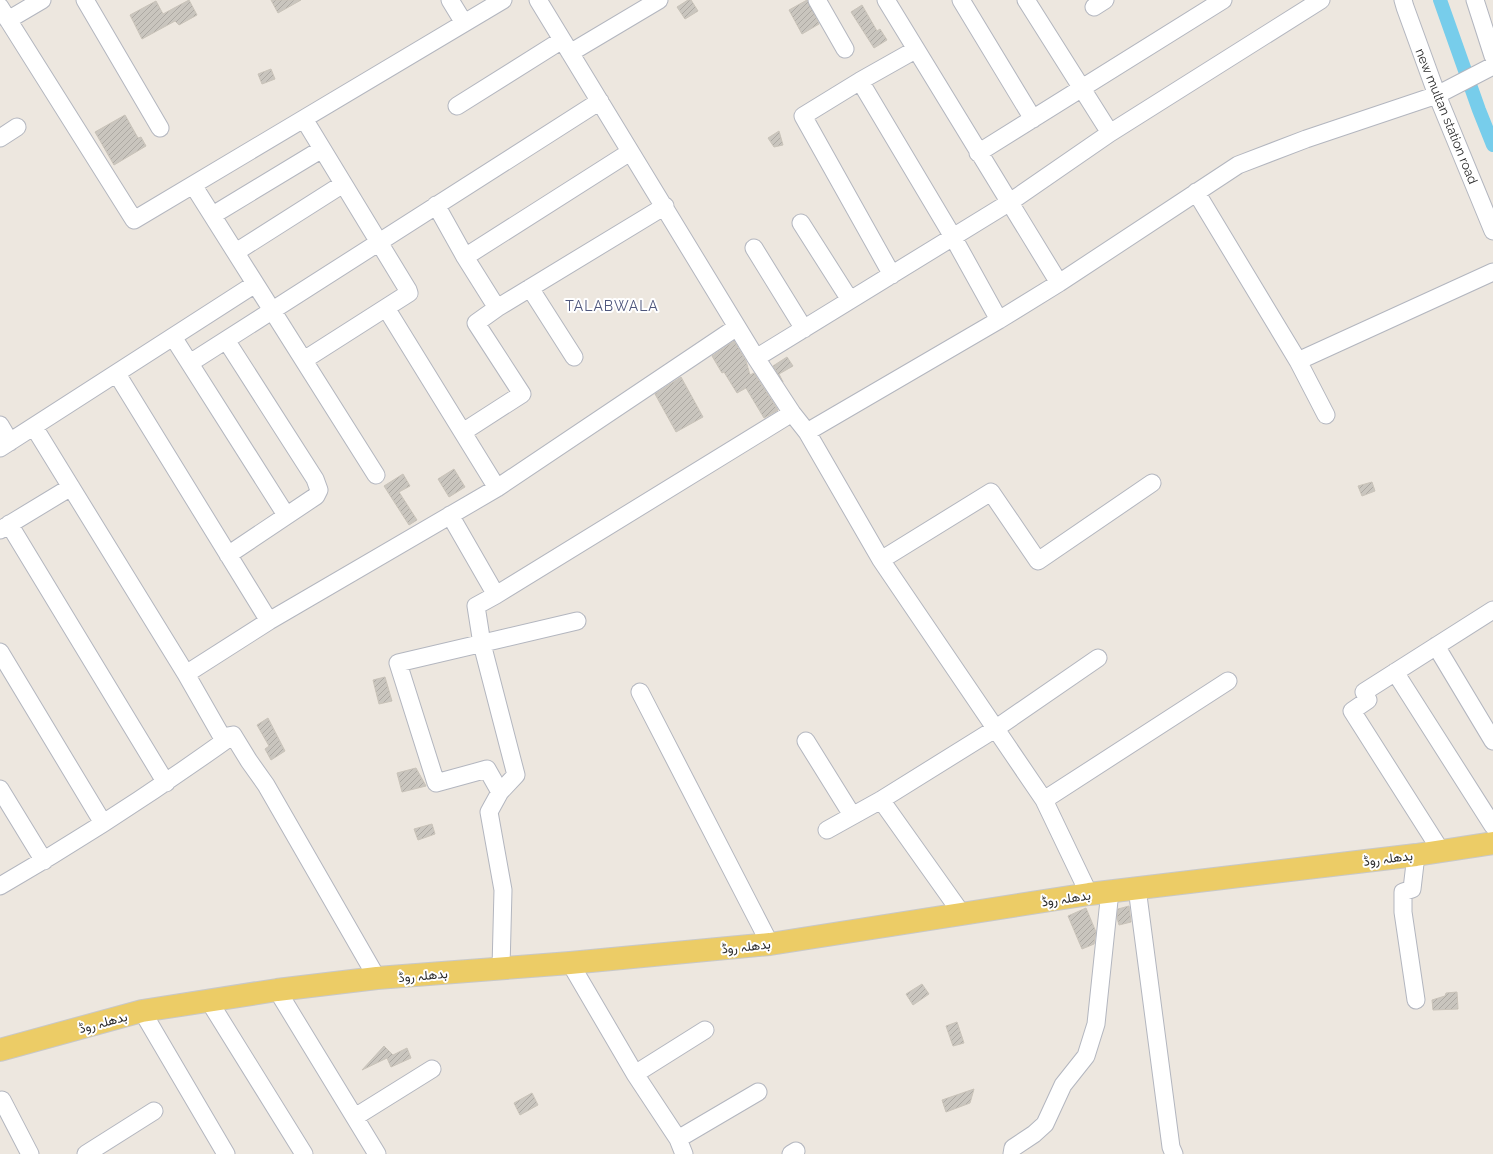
<svg xmlns="http://www.w3.org/2000/svg" width="1493" height="1154" font-family="Raleway,Vazirmatn,sans-serif">
<style>
.lines{fill:none;stroke-linecap:round;stroke-linejoin:round}
.canal{stroke:#77cdeb;stroke-width:14}
.building{fill:url(#building-hatch);stroke:#c9c3b9}
.minor-casing{stroke:#b3b6bf;stroke-width:19}
.major-casing{stroke:#c8c8c8;stroke-width:24}
.minor{stroke:#fff;stroke-width:17}
.major{stroke:#eccc66;stroke-width:22}
.labels{text-anchor:middle;stroke-width:4;stroke-linejoin:round;paint-order:stroke}
.street-label{font-size:13px;fill:#2c2c2c;stroke:#fff}
.neighbourhood-label{font-size:14px;letter-spacing:1px;fill:#4e567c;stroke:#fff}
</style>
<defs>
<pattern id="building-hatch" width="6" height="6" patternUnits="userSpaceOnUse"><rect width="6" height="6" fill="#c9c5be"/><path d="M-1 1l2-2M0 6l6-6M5 7l2-2" fill="none" stroke="#ada9a3"/></pattern>
</defs>
<rect width="100%" height="100%" fill="#ede7df"/>
<g class="lines">
<!-- canal -->
<path class="canal" d="M 1440,0 L 1479,110 L 1493,145"/>
</g>
<!-- building -->
<path class="building" d="M 189,0 L 197,15 L 179,25 L 175,21 L 142,39 L 130,15 L 156,1 L 163,14 Z
M 271,0 L 301,0 L 278,13 Z
M 688,0 L 691,0 L 698,11 L 685,19 L 677,7 Z
M 807,0 L 819,24 L 802,34 L 789,10 Z
M 862,5 L 877,31 L 880,29 L 887,40 L 874,48 L 851,12 Z
M 271,69 L 275,79 L 262,84 L 258,74 Z
M 125,115 L 138,138 L 141,137 L 146,146 L 114,165 L 95,132 Z
M 779,131 L 783,145 L 774,147 L 768,138 Z
M 734,341 L 746,361 L 750,375 L 754,373 L 778,410 L 764,418 L 746,388 L 737,393 L 724,372 L 722,373 L 712,356 Z
M 787,357 L 793,366 L 779,374 L 783,382 L 773,366 Z
M 681,377 L 703,417 L 676,432 L 655,394 Z
M 454,469 L 465,487 L 449,497 L 438,479 Z
M 403,474 L 410,486 L 399,492 L 417,520 L 409,525 L 384,486 Z
M 1372,482 L 1375,491 L 1362,496 L 1358,486 Z
M 385,677 L 392,701 L 379,704 L 373,680 Z
M 268,718 L 285,751 L 271,760 L 265,749 L 269,746 L 257,725 Z
M 416,768 L 426,786 L 402,792 L 397,773 Z
M 432,824 L 435,834 L 418,840 L 414,829 Z
M 1129,906 L 1131,922 L 1119,925 L 1117,918 L 1118,909 Z
M 1086,908 L 1096,932 L 1094,944 L 1082,949 L 1068,916 Z
M 922,984 L 929,994 L 913,1005 L 906,994 Z
M 1457,992 L 1458,1009 L 1433,1010 L 1432,1000 L 1445,996 L 1446,993 Z
M 957,1022 L 964,1043 L 953,1046 L 946,1026 Z
M 384,1046 L 393,1055 L 407,1048 L 411,1058 L 391,1067 L 387,1058 L 362,1070 Z
M 974,1089 L 970,1103 L 946,1112 L 942,1100 Z
M 532,1093 L 538,1105 L 520,1115 L 514,1103 Z"/>
<g class="lines">
<defs>
<path id="minor" d="M 85,0 L 160,128
M 450,0 L 464,23
M 538,0 L 756,358 L 792,413 L 807,432 L 881,560 L 1044,800 L 1089,894
M 817,0 L 845,49
M 886,0 L 1059,283
M 961,0 L 1033,119
M 1026,0 L 1110,133
M 1403,0 L 1405,7 L 1437,95 L 1493,231
M 1475,0 L 1493,56
M 0,7 L 134,220 L 503,0
M 1094,7 L 1105,0
M 8,20 L 42,0
M 570,53 L 659,0
M 860,81 L 953,237 L 999,320
M 457,106 L 562,40
M 0,138 L 17,127
M 978,153 L 1223,0
M 193,185 L 376,475
M 1196,192 L 1298,361 L 1326,415
M 436,205 L 465,257 L 497,308
M 213,215 L 322,149
M 801,223 L 850,300
M 754,248 L 804,329
M 236,252 L 343,184
M 465,257 L 630,152
M 892,275 L 803,116 L 860,81 L 915,50
M 530,288 L 574,357
M 386,308 L 497,488
M 173,337 L 286,515
M 226,340 L 315,479 L 319,490 L 316,496 L 228,555
M 756,358 L 1010,202 L 1110,133 L 1321,0
M 304,360 L 409,293 L 408,290 L 304,119
M 1298,361 L 1493,272
M 190,363 L 600,101
M 117,374 L 269,621
M 0,425 L 10,442
M 34,427 L 186,674 L 222,737 L 233,735 L 249,761 L 266,785 L 377,978
M 463,432 L 522,394 L 476,323 L 497,308 L 665,206
M 807,432 L 999,320 L 1059,283 L 1238,165 L 1306,139 L 1437,95 L 1493,66
M 0,448 L 255,284
M 450,515 L 496,595
M 9,524 L 166,783
M 0,530 L 71,487
M 881,560 L 991,492 L 1038,561 L 1152,483
M 1436,646 L 1493,741
M 0,652 L 103,823
M 1395,672 L 1493,826
M 186,674 L 269,621 L 497,488 L 737,327
M 640,692 L 770,944
M 806,741 L 852,815
M 0,789 L 44,861
M 500,792 L 487,769 L 436,783 L 398,663 L 577,621
M 881,800 L 962,914
M 1044,800 L 1228,681
M 827,830 L 881,800 L 995,729 L 1098,658
M 1441,851 L 1352,711 L 1368,700 L 1364,692 L 1493,610
M 1416,855 L 1412,889 L 1403,892 L 1403,912 L 1416,1000
M 0,886 C 80,840 158,789 233,735
M 1137,888 L 1171,1147 L 1174,1154
M 570,963 L 635,1074 L 678,1139 L 684,1154
M 501,968 L 503,890 L 489,812 L 500,792 L 516,775 L 482,644 L 476,606 L 496,595 L 792,413
M 277,990 L 377,1154
M 209,1001 L 304,1154
M 142,1011 L 226,1154
M 635,1074 L 705,1030
M 0,1101 L 2,1100 L 30,1154
M 355,1117 L 432,1069
M 678,1139 L 758,1092
M 86,1154 L 154,1111
M 791,1154 L 796,1151
M 1012,1154 L 1013,1148 L 1034,1134 L 1045,1124 L 1063,1085 L 1086,1056 L 1096,1024 L 1110,891"/>
<path id="major" d="M 0,1050 L 142,1011 L 277,990 L 377,978 L 570,963 L 770,944 L 1089,894 L 1416,855 L 1493,843"/>
</defs>
<!-- minor casing -->
<use href="#minor" class="minor-casing"/>
<!-- major casing -->
<use href="#major" class="major-casing"/>
<!-- minor -->
<use href="#minor" class="minor"/>
<!-- major -->
<use href="#major" class="major"/>
</g>
<g class="labels">
<!-- street labels -->
<g class="street-label">
<text transform="translate(1447 116) rotate(68)" y="5">new multan station road</text>
<text transform="translate(1388 858) rotate(-7)" y="5">بدھلہ روڈ</text>
<text transform="translate(1066 898) rotate(-8)" y="5">بدھلہ روڈ</text>
<text transform="translate(746 946) rotate(-6)" y="5">بدھلہ روڈ</text>
<text transform="translate(423 975) rotate(-5)" y="5">بدھلہ روڈ</text>
<text transform="translate(103 1022) rotate(-15)" y="5">بدھلہ روڈ</text>
</g>
<!-- neighbourhood labels -->
<g class="neighbourhood-label">
<text x="612" y="311">TALABWALA</text>
</g>
</g>
</svg>
